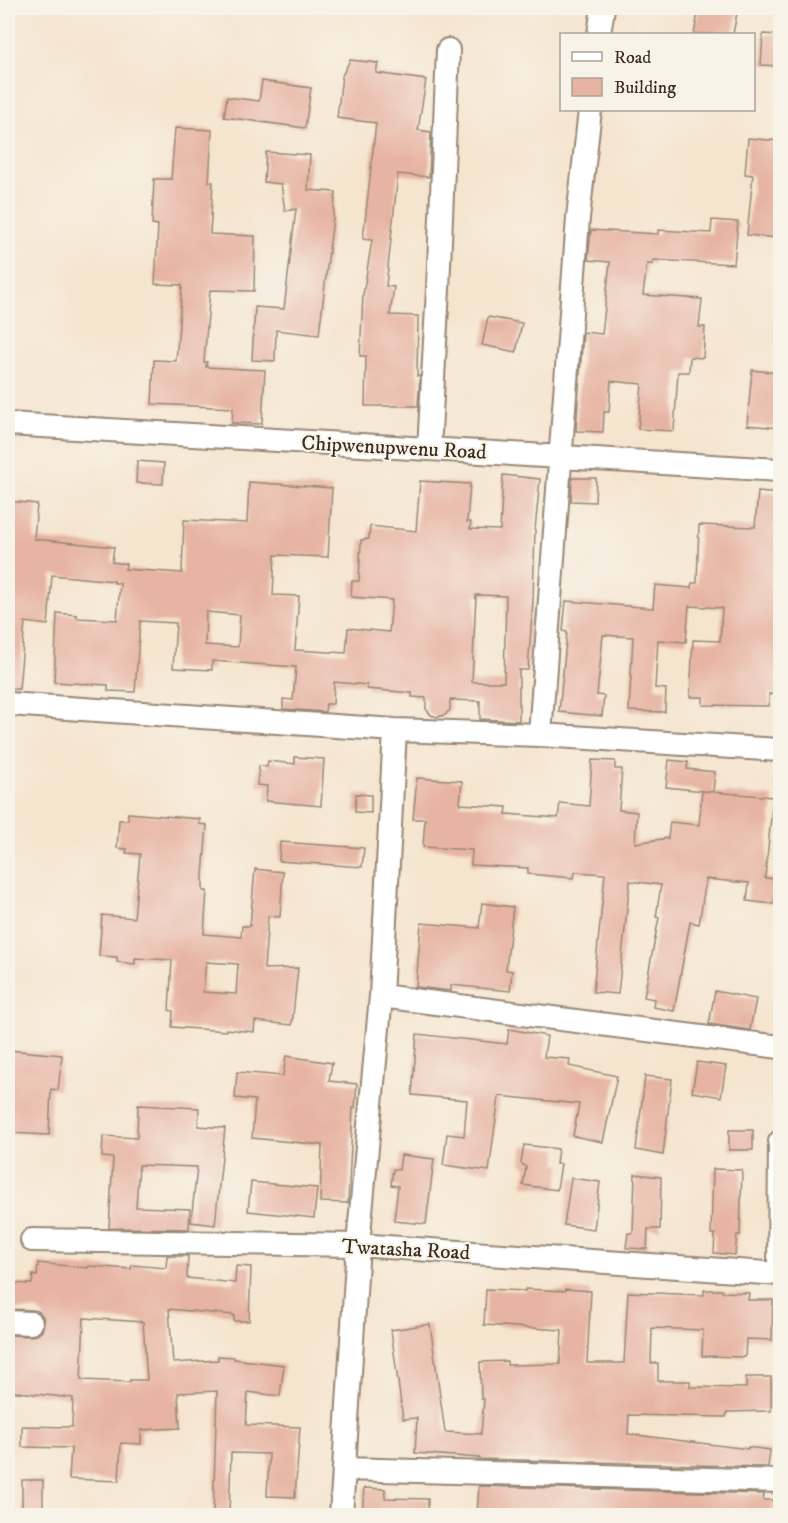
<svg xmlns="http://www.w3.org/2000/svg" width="788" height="1523" font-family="'IM FELL DW Pica',serif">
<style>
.building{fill:#e7b3a2;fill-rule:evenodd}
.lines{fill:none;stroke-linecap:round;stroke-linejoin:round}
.street-casing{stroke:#988876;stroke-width:26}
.street{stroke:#fff;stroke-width:22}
.labels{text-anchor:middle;stroke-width:4.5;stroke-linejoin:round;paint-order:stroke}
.street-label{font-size:21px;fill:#3b2a1e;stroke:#f7f3e8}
</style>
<rect width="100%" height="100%" fill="#f7f3e8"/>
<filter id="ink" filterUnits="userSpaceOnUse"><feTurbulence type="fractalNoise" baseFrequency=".0167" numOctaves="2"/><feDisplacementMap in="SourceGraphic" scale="12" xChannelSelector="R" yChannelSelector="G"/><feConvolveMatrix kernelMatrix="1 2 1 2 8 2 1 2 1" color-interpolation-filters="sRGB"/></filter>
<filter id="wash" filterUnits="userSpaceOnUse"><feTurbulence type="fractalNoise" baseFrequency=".008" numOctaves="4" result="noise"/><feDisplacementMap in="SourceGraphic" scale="24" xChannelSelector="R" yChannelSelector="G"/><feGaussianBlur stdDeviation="1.35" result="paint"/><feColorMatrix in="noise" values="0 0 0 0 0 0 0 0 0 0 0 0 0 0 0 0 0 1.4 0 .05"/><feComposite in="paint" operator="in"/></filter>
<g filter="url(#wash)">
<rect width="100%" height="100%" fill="#f5e5cf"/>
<g id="blocks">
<!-- building -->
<path class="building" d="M 699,8 L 738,8 L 733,34 L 694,34 Z
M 763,34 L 780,35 L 780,66 L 761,65 Z
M 350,60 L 378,63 L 376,73 L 426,80 L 418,130 L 431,132 L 429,177 L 398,174 L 386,286 L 394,287 L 390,315 L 418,316 L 417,376 L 420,376 L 418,406 L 365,406 L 366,356 L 360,356 L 363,295 L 372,240 L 363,239 L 376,123 L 337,118 L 342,76 Z
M 262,81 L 311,88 L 305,128 L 224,117 L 227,97 L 259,101 Z
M 175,128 L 212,130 L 209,182 L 213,182 L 210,234 L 255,236 L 254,291 L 210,290 L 204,362 L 207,362 L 206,367 L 265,370 L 262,424 L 232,423 L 233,408 L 152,404 L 154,360 L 176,361 L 182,285 L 155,284 L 158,225 L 152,224 L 154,179 L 171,179 Z
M 748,138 L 780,141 L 780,215 L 778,238 L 747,235 L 753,175 L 745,174 Z
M 266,152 L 310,155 L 308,190 L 336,192 L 319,335 L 276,330 L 275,361 L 252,360 L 255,307 L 284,309 L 296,209 L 285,211 L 281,184 L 264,182 Z
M 712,220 L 738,222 L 734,264 L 653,260 L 653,264 L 647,264 L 643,295 L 702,299 L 699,327 L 705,327 L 703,358 L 690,357 L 689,372 L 678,372 L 674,431 L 638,429 L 642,384 L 611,381 L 609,412 L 604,412 L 603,432 L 576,431 L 583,332 L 602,334 L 610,262 L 588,260 L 591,230 L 658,234 L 658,230 L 711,233 Z
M 488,317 L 522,323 L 516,352 L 482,345 Z
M 752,370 L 780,373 L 780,428 L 747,425 Z
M 137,461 L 164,463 L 163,484 L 136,483 Z
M 503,475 L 540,479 L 535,530 L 533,601 L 528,670 L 519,670 L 519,721 L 480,719 L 480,701 L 450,700 L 450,710 L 445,715 L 437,717 L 431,715 L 426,709 L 426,698 L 412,697 L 412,693 L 367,689 L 367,685 L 334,682 L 333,704 L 326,704 L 325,712 L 283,709 L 283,699 L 293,700 L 296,667 L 212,661 L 212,670 L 173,668 L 176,623 L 140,621 L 135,692 L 108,691 L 108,685 L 54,682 L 57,613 L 77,615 L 77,618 L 117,620 L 120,583 L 114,583 L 114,581 L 52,575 L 48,625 L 25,622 L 19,689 L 8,689 L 8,518 L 9,501 L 37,504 L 34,539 L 114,547 L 112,562 L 126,564 L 125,569 L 182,573 L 184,520 L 247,523 L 249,482 L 332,488 L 328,557 L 275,555 L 273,595 L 299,596 L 295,650 L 346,653 L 348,628 L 389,632 L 392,600 L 351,597 L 352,581 L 359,581 L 361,540 L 369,539 L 370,526 L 416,531 L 420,481 L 470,484 L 467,522 L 471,522 L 470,529 L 500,530 ZM 476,595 L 506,596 L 504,682 L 472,682 ZM 206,612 L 240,615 L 238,647 L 205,645 Z
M 572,478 L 596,478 L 595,502 L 571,501 Z
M 758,492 L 780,494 L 780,695 L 769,694 L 769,706 L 703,705 L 703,697 L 690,697 L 693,640 L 720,641 L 722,608 L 689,606 L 686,642 L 658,640 L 655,688 L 666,689 L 665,712 L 629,711 L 633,637 L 603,635 L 597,695 L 604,696 L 602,716 L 559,712 L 567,632 L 563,631 L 566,601 L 653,608 L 655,585 L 691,588 L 692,583 L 697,583 L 699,525 L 755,527 Z
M 295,757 L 324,759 L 321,806 L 266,801 L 267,786 L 257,785 L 259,766 L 267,767 L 268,761 L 295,764 Z
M 592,760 L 615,761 L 615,769 L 622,769 L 619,810 L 637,812 L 635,843 L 668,838 L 670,822 L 699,825 L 702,791 L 773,797 L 765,878 L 777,879 L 774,904 L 747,901 L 749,883 L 706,879 L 699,924 L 690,922 L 674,1011 L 653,1007 L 654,999 L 644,997 L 659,917 L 656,917 L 661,885 L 630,881 L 618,994 L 593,992 L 605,874 L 575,872 L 574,878 L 528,874 L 528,868 L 471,865 L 472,850 L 423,847 L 425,819 L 413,819 L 417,778 L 462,781 L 460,804 L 507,807 L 506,814 L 558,818 L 560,803 L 589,806 Z
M 669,760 L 688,762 L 687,769 L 715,772 L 713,792 L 666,787 Z
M 356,794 L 371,795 L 371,813 L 355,812 Z
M 128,813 L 200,819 L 199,824 L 207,825 L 203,876 L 203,891 L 207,891 L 204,934 L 241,937 L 242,926 L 250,926 L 255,869 L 283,872 L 280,917 L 268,916 L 264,969 L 298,968 L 292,1025 L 255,1021 L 254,1032 L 226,1029 L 226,1031 L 172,1027 L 173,1011 L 169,1010 L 172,960 L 135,958 L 135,964 L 117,962 L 117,957 L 99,956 L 102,915 L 134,918 L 140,854 L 126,853 L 127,849 L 117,848 L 119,820 L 128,820 ZM 206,962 L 238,964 L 236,994 L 203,992 Z
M 280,842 L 364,848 L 362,867 L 279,861 Z
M 482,903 L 513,907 L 506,970 L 512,971 L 510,991 L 451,985 L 451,991 L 416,987 L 421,923 L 479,928 Z
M 715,991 L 756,999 L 750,1030 L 709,1024 Z
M 509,1029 L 547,1036 L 544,1057 L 570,1059 L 569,1066 L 617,1076 L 603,1142 L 573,1136 L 579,1104 L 499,1096 L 489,1171 L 443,1165 L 447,1134 L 464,1136 L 467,1100 L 412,1095 L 417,1034 L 507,1044 Z
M 8,1050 L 62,1055 L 58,1090 L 51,1089 L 49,1135 L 8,1133 L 11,1084 L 8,1084 Z
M 286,1056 L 332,1063 L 329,1081 L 357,1084 L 355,1108 L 353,1108 L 348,1203 L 320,1202 L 322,1145 L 252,1138 L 255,1100 L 235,1098 L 237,1072 L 283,1076 Z
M 697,1062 L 726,1066 L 721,1097 L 692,1092 Z
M 645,1076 L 672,1079 L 663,1155 L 636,1150 Z
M 138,1105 L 199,1108 L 198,1126 L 225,1128 L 215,1225 L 191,1222 L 197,1167 L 139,1165 L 136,1207 L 190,1209 L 189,1229 L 109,1228 L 113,1158 L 102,1157 L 103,1136 L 137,1138 Z
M 729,1130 L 753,1130 L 753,1150 L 729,1150 Z
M 524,1145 L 558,1149 L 556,1164 L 561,1164 L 557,1190 L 523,1185 L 526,1167 L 521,1163 Z
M 401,1155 L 434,1159 L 426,1224 L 394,1221 L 398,1186 L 391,1185 L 393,1169 L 399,1170 Z
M 713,1169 L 742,1170 L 740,1235 L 737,1235 L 735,1255 L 714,1253 L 715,1234 L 711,1234 Z
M 635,1174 L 661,1177 L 660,1229 L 648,1229 L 647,1249 L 626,1248 L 628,1233 L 633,1233 Z
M 571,1178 L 600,1182 L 594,1229 L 564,1225 Z
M 251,1182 L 317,1188 L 314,1218 L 248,1211 Z
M 167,1256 L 188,1256 L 187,1278 L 235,1283 L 236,1266 L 251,1267 L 249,1321 L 234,1321 L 234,1315 L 169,1309 L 173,1363 L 218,1360 L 218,1356 L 234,1357 L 234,1359 L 284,1365 L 280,1396 L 248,1392 L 246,1425 L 300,1427 L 295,1497 L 267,1496 L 269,1454 L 231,1453 L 229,1515 L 213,1515 L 217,1391 L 178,1393 L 180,1428 L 141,1430 L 141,1444 L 121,1443 L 119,1481 L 69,1479 L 71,1448 L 22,1447 L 22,1426 L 72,1427 L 73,1398 L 8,1391 L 8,1335 L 30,1336 L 37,1335 L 42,1331 L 44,1323 L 43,1316 L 38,1311 L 32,1310 L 8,1309 L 8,1283 L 32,1284 L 33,1275 L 37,1276 L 38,1263 L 88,1268 L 88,1266 L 131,1269 L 132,1265 L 166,1268 ZM 84,1318 L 143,1322 L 147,1380 L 130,1380 L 130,1382 L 81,1380 Z
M 486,1289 L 525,1291 L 525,1289 L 565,1291 L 565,1289 L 591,1291 L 587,1363 L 624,1363 L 628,1292 L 704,1295 L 704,1290 L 722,1290 L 722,1292 L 749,1293 L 748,1300 L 773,1300 L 772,1340 L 746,1339 L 745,1357 L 702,1356 L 703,1330 L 652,1328 L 651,1363 L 658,1363 L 658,1381 L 690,1381 L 690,1387 L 746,1388 L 746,1377 L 771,1377 L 771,1411 L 727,1412 L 726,1417 L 629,1415 L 628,1434 L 748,1449 L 748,1447 L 770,1450 L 768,1467 L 479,1459 L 479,1458 L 415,1453 L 417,1418 L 403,1419 L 391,1330 L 430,1324 L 445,1432 L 481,1434 L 484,1399 L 481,1399 L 480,1362 L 507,1361 L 507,1365 L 560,1364 L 562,1330 L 484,1325 Z
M 22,1480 L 43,1480 L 43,1515 L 22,1515 Z
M 479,1486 L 764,1494 L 763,1500 L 773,1500 L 772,1515 L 477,1515 Z
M 364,1488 L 385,1489 L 385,1498 L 428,1499 L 428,1515 L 362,1515 Z"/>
</g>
</g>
<g filter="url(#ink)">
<use href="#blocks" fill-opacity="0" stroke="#988876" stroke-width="1.5"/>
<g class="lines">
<defs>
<path id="street" d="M 599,34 L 603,8
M 8,424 L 780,470
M 429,449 L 438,289 L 448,50
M 8,704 L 395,730 L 540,735 L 780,750
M 540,735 L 578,218 L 590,110
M 381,996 L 780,1047
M 32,1240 L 358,1245 L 780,1274
M 779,1273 L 780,1142
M 8,1322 L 31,1323
M 345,1469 L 780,1481
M 341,1516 L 358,1245 L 381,996 L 395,730"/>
</defs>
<!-- street casing -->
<use href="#street" class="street-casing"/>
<!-- street -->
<use href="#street" class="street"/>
</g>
</g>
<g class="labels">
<!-- street labels -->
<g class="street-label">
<text transform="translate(394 447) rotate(3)" y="7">Chipwenupwenu Road</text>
<text transform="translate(406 1249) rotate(3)" y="7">Twatasha Road</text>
</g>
</g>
<!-- margin -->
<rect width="788" height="1523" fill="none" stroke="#f7f3e8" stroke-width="30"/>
<!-- legend -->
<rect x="560" y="33" width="195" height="78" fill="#f7f3e8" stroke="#aca397" stroke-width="1.5"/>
<rect x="572" y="52" width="30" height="9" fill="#ffffff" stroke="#aca397" stroke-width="1.5"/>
<text x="614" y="63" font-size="18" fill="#3b2a1e">Road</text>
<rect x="572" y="78" width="30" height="18" fill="#e7b3a2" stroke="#aca397" stroke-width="1.5"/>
<text x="614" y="93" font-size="18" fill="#3b2a1e">Building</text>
</svg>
